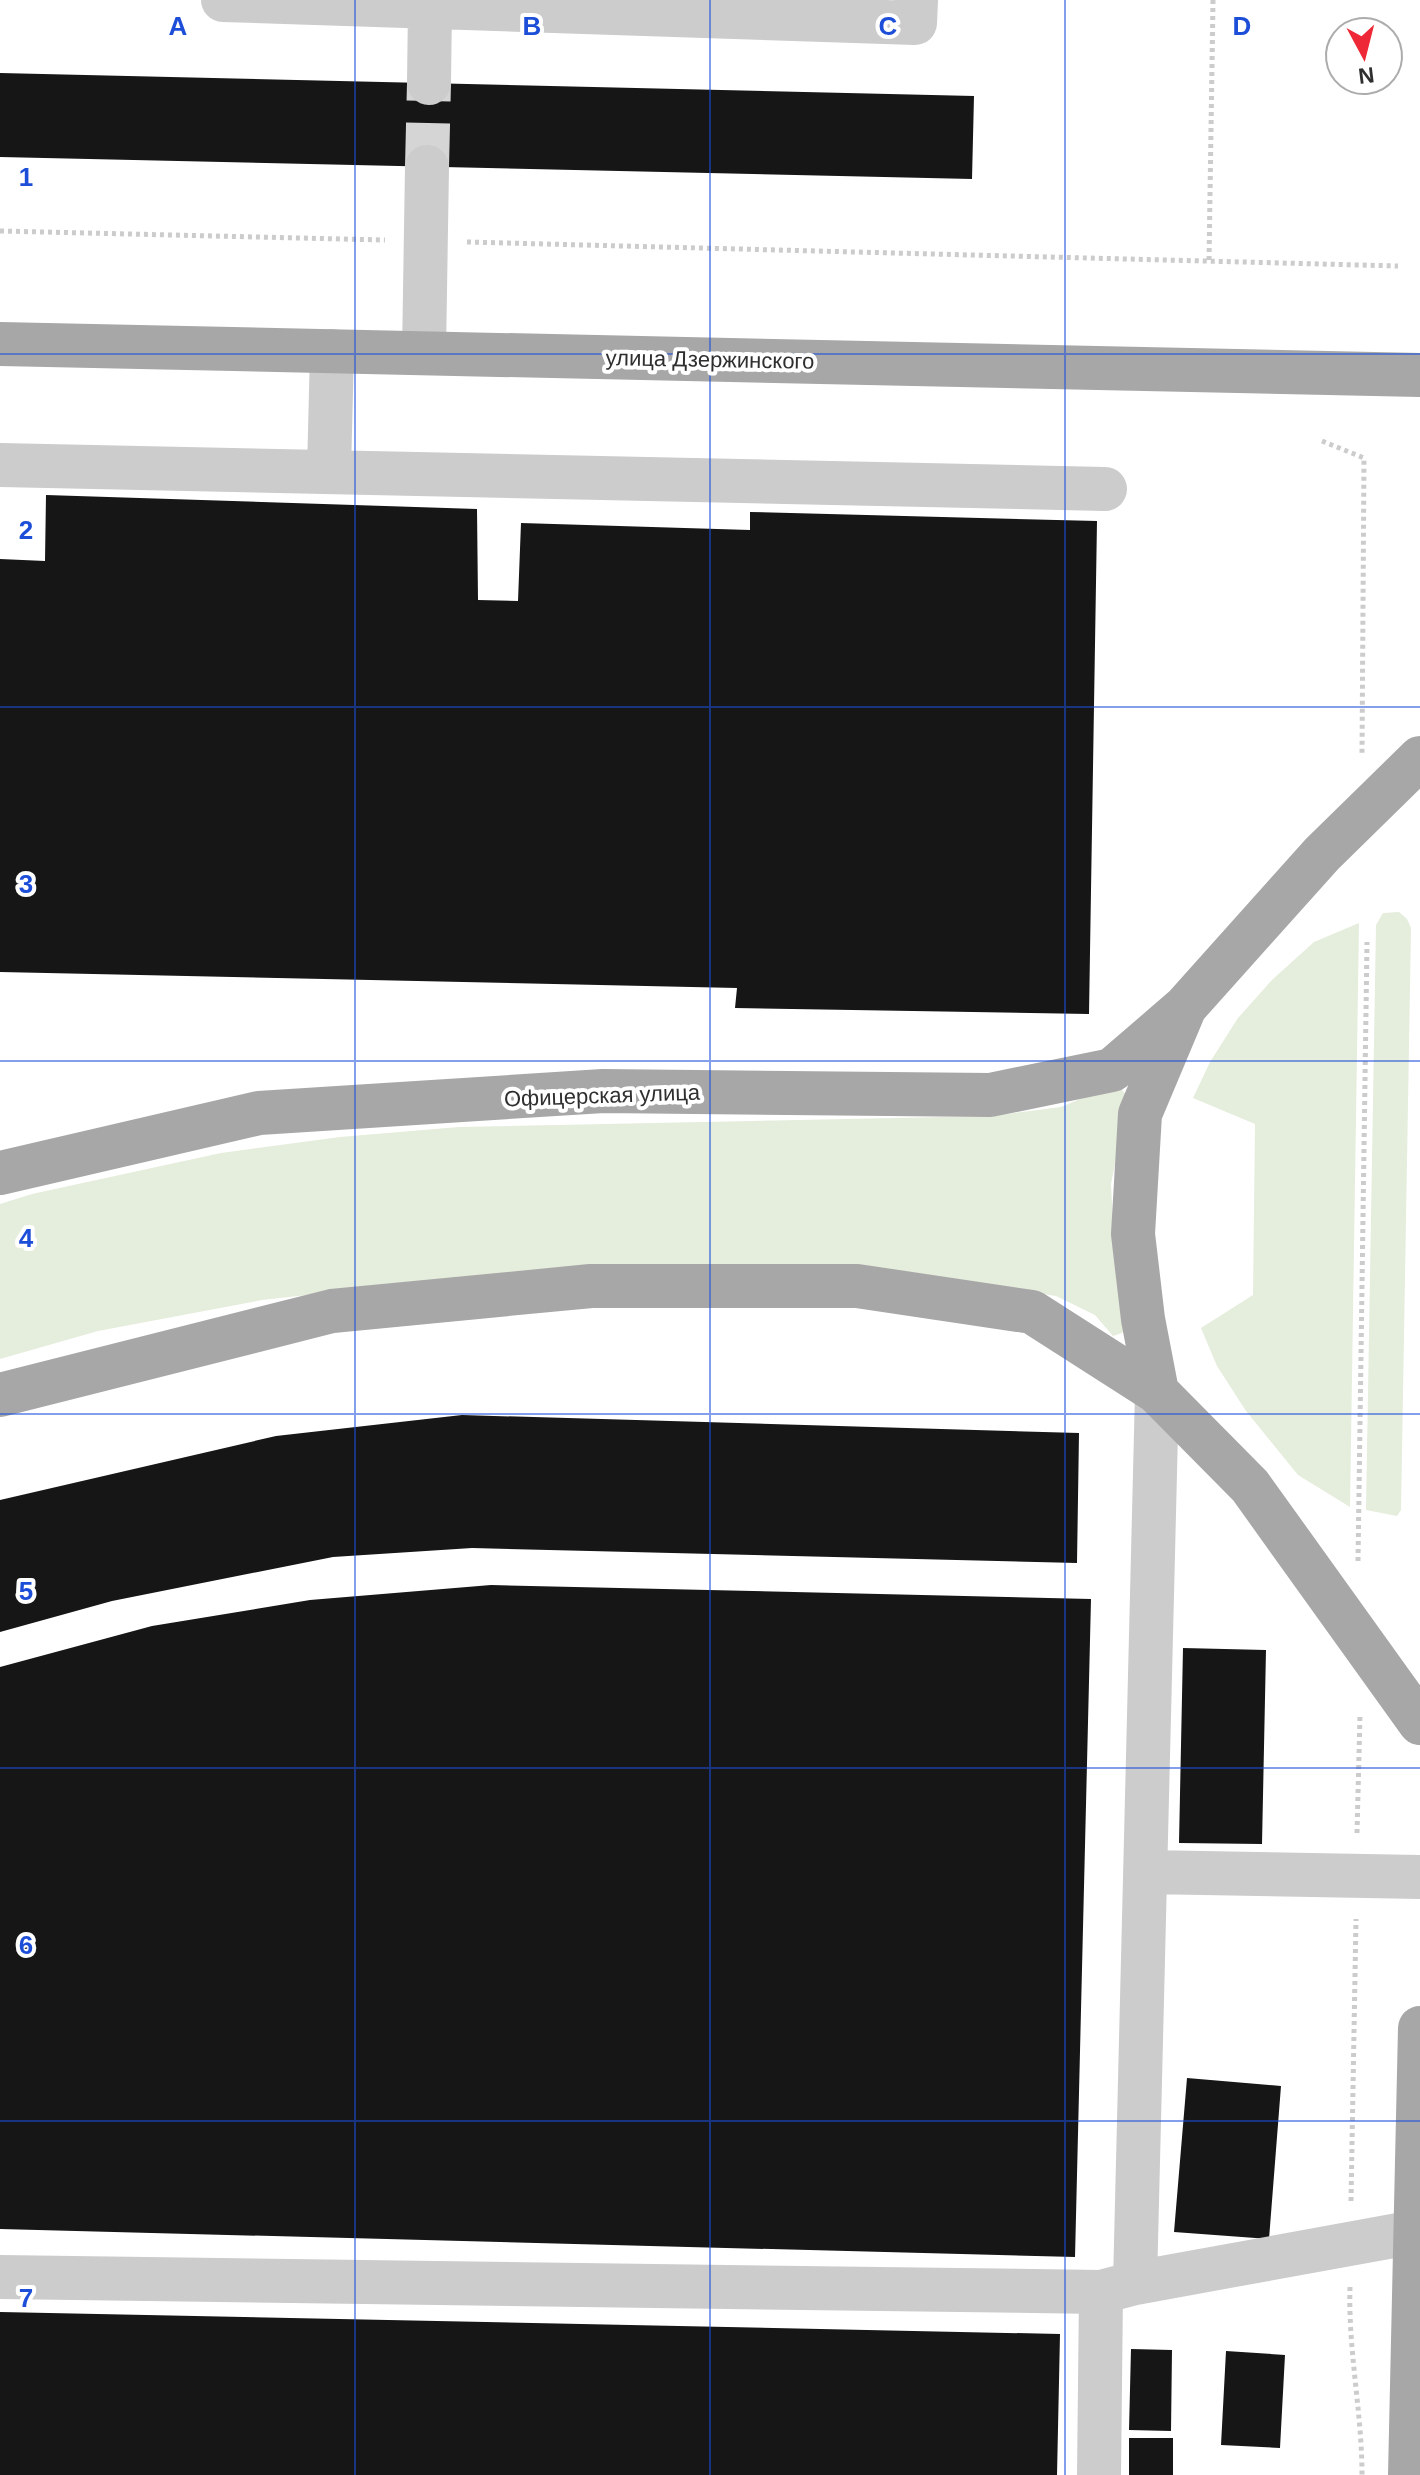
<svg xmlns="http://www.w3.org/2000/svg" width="1420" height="2475" font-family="Helvetica,sans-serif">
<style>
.green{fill:#e5eddc}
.building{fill:#161616}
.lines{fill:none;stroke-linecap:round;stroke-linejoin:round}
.minor-tunnel{stroke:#d5d5d5;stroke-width:44;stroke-dasharray:44 22;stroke-linecap:butt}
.path{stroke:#ccc;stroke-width:5;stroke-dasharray:4 4;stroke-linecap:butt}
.minor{stroke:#ccc;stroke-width:44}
.major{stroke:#a7a7a7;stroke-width:44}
.grid{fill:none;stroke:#1d4ed8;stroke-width:2;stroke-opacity:0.55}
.labels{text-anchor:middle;stroke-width:8;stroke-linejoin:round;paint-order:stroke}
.street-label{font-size:22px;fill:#2f2f2f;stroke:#fff}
.grid-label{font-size:26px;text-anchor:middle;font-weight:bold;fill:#1d4ed8;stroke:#fff;stroke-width:8;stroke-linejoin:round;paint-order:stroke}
</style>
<rect width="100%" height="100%" fill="#fff"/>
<!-- green -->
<path class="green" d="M 1399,912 L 1407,919 L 1411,928 L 1401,1510 L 1397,1516 L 1366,1510 L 1376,925 L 1383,913 Z
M 1359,923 L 1350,1507 L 1298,1475 L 1246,1411 L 1217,1366 L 1201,1328 L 1253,1295 L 1255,1124 L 1193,1098 L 1210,1062 L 1238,1018 L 1273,979 L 1314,942 Z
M 1109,1087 L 1122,1090 L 1128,1097 L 1111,1184 L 1114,1245 L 1126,1326 L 1122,1333 L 1113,1336 L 1095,1315 L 1056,1296 L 995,1286 L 433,1281 L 262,1300 L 98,1331 L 0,1359 L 0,1204 L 32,1194 L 221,1153 L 340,1137 L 459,1127 L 992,1116 L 1061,1107 Z"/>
<!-- building -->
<path class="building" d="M 0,73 L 974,96 L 972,179 L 0,157 Z
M 46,495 L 477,509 L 478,600 L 518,601 L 521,523 L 750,530 L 750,512 L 1097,521 L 1089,1014 L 735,1008 L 737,988 L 0,972 L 0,559 L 45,561 Z
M 462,1415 L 1079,1433 L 1077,1563 L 472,1548 L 333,1557 L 112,1601 L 0,1632 L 0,1500 L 276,1436 Z
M 491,1585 L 1091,1599 L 1075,2257 L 0,2229 L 0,1667 L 152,1626 L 310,1600 Z
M 1183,1648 L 1266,1650 L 1262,1844 L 1179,1843 Z
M 1187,2078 L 1281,2086 L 1269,2239 L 1174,2232 Z
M 0,2312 L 1060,2334 L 1057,2475 L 0,2475 Z
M 1131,2349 L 1172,2350 L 1171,2431 L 1129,2430 Z
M 1226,2351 L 1285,2355 L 1280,2448 L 1221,2445 Z
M 1129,2438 L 1173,2438 L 1173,2475 L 1129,2475 Z"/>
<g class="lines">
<!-- minor-tunnel -->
<path class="minor-tunnel" d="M 427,167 L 429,83"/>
<!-- path -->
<path class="path" d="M 0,231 L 385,240
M 467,242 L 1398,266
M 1209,260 L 1213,0
M 1322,441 L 1364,458 L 1362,754
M 1358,1561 L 1367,942
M 1357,1833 L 1360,1715
M 1351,2201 L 1356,1919
M 1350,2287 C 1348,2350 1362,2412 1362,2475"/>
<!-- minor -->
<path class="minor" d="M 223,0 L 915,23 L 916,0
M 429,83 L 430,6
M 424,353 L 427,167
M 0,465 L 1105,489
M 329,471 L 332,351
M 1147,1872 L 1420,1877
M 0,2277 L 1101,2292 L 1135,2283 L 1415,2232
M 1135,2283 L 1157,1392
M 1099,2475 L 1101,2292"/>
<!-- major -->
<path class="major" d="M 0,344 L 1420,375
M 0,1173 L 259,1113 L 603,1091 L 990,1095 L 1112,1070 L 1185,1007
M 1157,1392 L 1143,1319 L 1133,1234 L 1140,1114 L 1185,1007 L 1322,854 L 1420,758
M 0,1395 L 332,1311 L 591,1286 L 857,1286 L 1032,1312 L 1157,1392 L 1250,1486 L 1420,1723
M 1410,2475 L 1420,2028"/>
</g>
<!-- grid -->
<path class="grid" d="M 355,0 L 355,2475M 710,0 L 710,2475M 1065,0 L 1065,2475M 0,354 L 1420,354M 0,707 L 1420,707M 0,1061 L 1420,1061M 0,1414 L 1420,1414M 0,1768 L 1420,1768M 0,2121 L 1420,2121"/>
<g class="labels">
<!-- street labels -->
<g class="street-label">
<text transform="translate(710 359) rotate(1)" y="8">улица Дзержинского</text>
<text transform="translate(602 1095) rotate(-2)" y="8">Офицерская улица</text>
</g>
</g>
<g class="grid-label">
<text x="178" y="35">A</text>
<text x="532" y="35">B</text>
<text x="888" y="35">C</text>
<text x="1242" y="35">D</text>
<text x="26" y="186">1</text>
<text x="26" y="539">2</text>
<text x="26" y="893">3</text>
<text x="26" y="1247">4</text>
<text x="26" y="1600">5</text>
<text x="26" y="1954">6</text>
<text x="26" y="2307">7</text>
</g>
<!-- north arrow -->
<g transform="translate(1364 56) rotate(173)"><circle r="38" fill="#ffffff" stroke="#acacac" stroke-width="2"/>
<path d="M0-6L14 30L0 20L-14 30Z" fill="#ef2837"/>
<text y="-12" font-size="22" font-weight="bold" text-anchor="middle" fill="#2f2f2f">N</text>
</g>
</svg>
